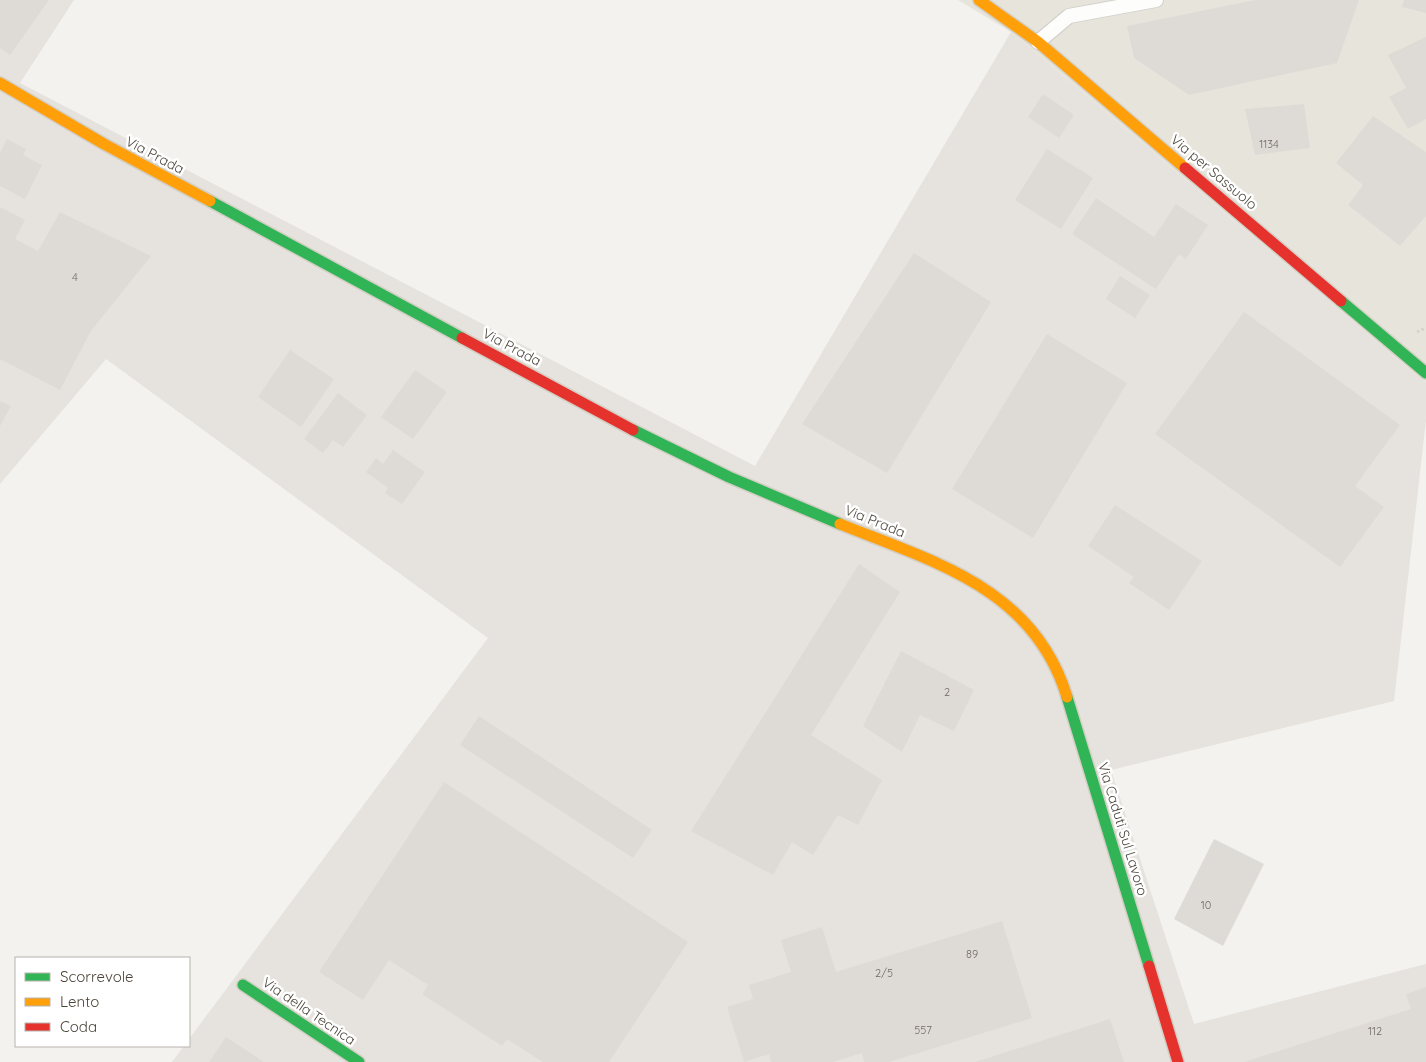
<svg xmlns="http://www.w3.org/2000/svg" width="1426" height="1062" font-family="Quicksand,sans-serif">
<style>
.residential{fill:#e7e4dc}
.industrial{fill:#e6e2de}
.building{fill:#dedbd6}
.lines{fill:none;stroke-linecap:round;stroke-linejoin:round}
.lane-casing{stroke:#d2d0cb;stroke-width:16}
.fast-casing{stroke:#d3cfc5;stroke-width:14}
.slow-casing{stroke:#d3cfc5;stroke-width:14}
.jam-casing{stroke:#d3cfc5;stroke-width:14}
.path{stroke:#d3d2cc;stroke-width:3;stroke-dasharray:2.5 2.5;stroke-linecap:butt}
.lane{stroke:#fdfdfc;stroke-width:14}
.fast{stroke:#30b455;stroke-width:11}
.slow{stroke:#ff9f0a;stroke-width:11}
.jam{stroke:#e5322d;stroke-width:11}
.labels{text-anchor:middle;stroke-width:5;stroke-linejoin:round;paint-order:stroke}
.number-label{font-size:11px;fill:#706a61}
.street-label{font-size:14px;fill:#4b4439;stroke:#fff}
</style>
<rect width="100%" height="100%" fill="#f4f2ee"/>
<!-- residential -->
<path class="residential" d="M 958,0 L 1426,0 L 1426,383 L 1011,32 Z"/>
<!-- industrial -->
<path class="industrial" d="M 0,0 L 74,0 L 20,83 L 755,466 L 1011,32 L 1426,383 L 1426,420 L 1394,701 L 1111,770 L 1194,1024 L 1426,964 L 1426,1062 L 172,1062 L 184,1046 L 189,1046 L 189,1039 L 488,638 L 106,359 L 0,484 Z"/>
<!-- building -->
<path class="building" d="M 0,0 L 49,0 L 10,55 L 0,48 Z
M 1255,0 L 1359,0 L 1337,63 L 1189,95 L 1134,58 L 1127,26 Z
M 1404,0 L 1426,0 L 1426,13 L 1402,7 Z
M 1426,37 L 1426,119 L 1408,129 L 1389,97 L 1406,88 L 1388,55 Z
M 1043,94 L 1074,115 L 1059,138 L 1028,117 Z
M 1304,104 L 1310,148 L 1255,155 L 1245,109 Z
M 1373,116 L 1426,152 L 1426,216 L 1400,246 L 1348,205 L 1363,185 L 1336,163 Z
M 7,139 L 26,149 L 23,155 L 42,165 L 25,199 L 0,186 L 0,153 Z
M 1047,149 L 1093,178 L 1061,229 L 1015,200 Z
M 1096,198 L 1154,237 L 1176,204 L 1208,225 L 1186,259 L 1179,254 L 1156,289 L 1072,234 Z
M 0,207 L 25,220 L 15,239 L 38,251 L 60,212 L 151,256 L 91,331 L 60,390 L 0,359 Z
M 914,253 L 991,302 L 887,473 L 802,424 Z
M 1120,276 L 1150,295 L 1135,318 L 1106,299 Z
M 1244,312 L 1400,425 L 1355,486 L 1384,507 L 1340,567 L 1155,434 Z
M 1047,334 L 1127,383 L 1033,538 L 952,489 Z
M 290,350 L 334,379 L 301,427 L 258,397 Z
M 415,370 L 447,392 L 413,439 L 381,417 Z
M 338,393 L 367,415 L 343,447 L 333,440 L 323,453 L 304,439 Z
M 0,401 L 11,406 L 0,426 Z
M 393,450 L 425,472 L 402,504 L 385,493 L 388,488 L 366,472 L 376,458 L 383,464 Z
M 1115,505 L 1202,561 L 1169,610 L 1129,583 L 1134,577 L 1088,546 Z
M 859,564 L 900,592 L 811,735 L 882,780 L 858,825 L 838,815 L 813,855 L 792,842 L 773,875 L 691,831 Z
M 901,651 L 974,690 L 954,731 L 920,715 L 902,752 L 863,726 Z
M 479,716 L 652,830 L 633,858 L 460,745 Z
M 444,782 L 688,942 L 609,1062 L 543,1062 L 507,1039 L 502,1046 L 422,994 L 428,985 L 389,960 L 363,1000 L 319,972 Z
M 1214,839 L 1264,864 L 1223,946 L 1174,919 Z
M 1002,921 L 1032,1018 L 889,1062 L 864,1062 L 862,1053 L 833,1062 L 771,1062 L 769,1054 L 744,1062 L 727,1007 L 753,999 L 749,985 L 791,972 L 781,940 L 822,927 L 836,972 Z
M 1426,987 L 1426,1062 L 1244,1062 L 1411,1009 L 1406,994 Z
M 1110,1019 L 1124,1062 L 975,1062 Z
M 226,1037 L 264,1062 L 209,1062 Z"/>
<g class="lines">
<defs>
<path id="lane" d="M 1038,42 L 1069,16 L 1156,0"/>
<path id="fast" d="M 210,201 L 462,338
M 1341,301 L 1426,373
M 633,430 L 729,477 L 840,524
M 1067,697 L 1149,966
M 243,985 L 359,1062"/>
<path id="slow" d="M 979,0 L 1038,42 L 1185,168
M 0,83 L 104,144 L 210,201
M 840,524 C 934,562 1034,588 1067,697"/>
<path id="jam" d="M 1185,168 L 1341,301
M 462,338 L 633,430
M 1149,966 L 1178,1062"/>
</defs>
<!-- lane casing -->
<use href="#lane" class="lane-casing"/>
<!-- fast casing -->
<use href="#fast" class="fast-casing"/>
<!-- slow casing -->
<use href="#slow" class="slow-casing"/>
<!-- jam casing -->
<use href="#jam" class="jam-casing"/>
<!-- path -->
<path class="path" d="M 1417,332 L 1426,328"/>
<!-- lane -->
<use href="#lane" class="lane"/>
<!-- fast -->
<use href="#fast" class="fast"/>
<!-- slow -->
<use href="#slow" class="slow"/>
<!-- jam -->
<use href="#jam" class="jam"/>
</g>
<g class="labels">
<!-- number labels -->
<g class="number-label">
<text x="1269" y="148">1134</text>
<text x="75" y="281">4</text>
<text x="947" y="696">2</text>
<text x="1206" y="909">10</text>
<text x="972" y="958">89</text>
<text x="884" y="977">2/5</text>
<text x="923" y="1034">557</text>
<text x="1375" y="1035">112</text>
</g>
<!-- street labels -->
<g class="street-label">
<text transform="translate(155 155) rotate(28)" y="5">Via Prada</text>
<text transform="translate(1214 172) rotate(40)" y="5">Via per Sassuolo</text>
<text transform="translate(512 347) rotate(28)" y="5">Via Prada</text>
<text transform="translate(875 521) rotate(22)" y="5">Via Prada</text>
<text transform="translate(1123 829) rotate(73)" y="5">Via Caduti Sul Lavoro</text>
<text transform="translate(309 1011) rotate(34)" y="5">Via della Tecnica</text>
</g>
</g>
<!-- legend -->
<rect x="15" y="957" width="175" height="90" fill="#ffffff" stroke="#b7b4b0"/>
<rect x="25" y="973" width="25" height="8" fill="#30b455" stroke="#b7b4b0"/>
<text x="60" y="982" font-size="15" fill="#4b4439">Scorrevole</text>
<rect x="25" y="998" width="25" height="8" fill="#ff9f0a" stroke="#b7b4b0"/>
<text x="60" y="1007" font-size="15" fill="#4b4439">Lento</text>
<rect x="25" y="1023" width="25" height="8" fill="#e5322d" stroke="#b7b4b0"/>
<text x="60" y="1032" font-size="15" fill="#4b4439">Coda</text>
</svg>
